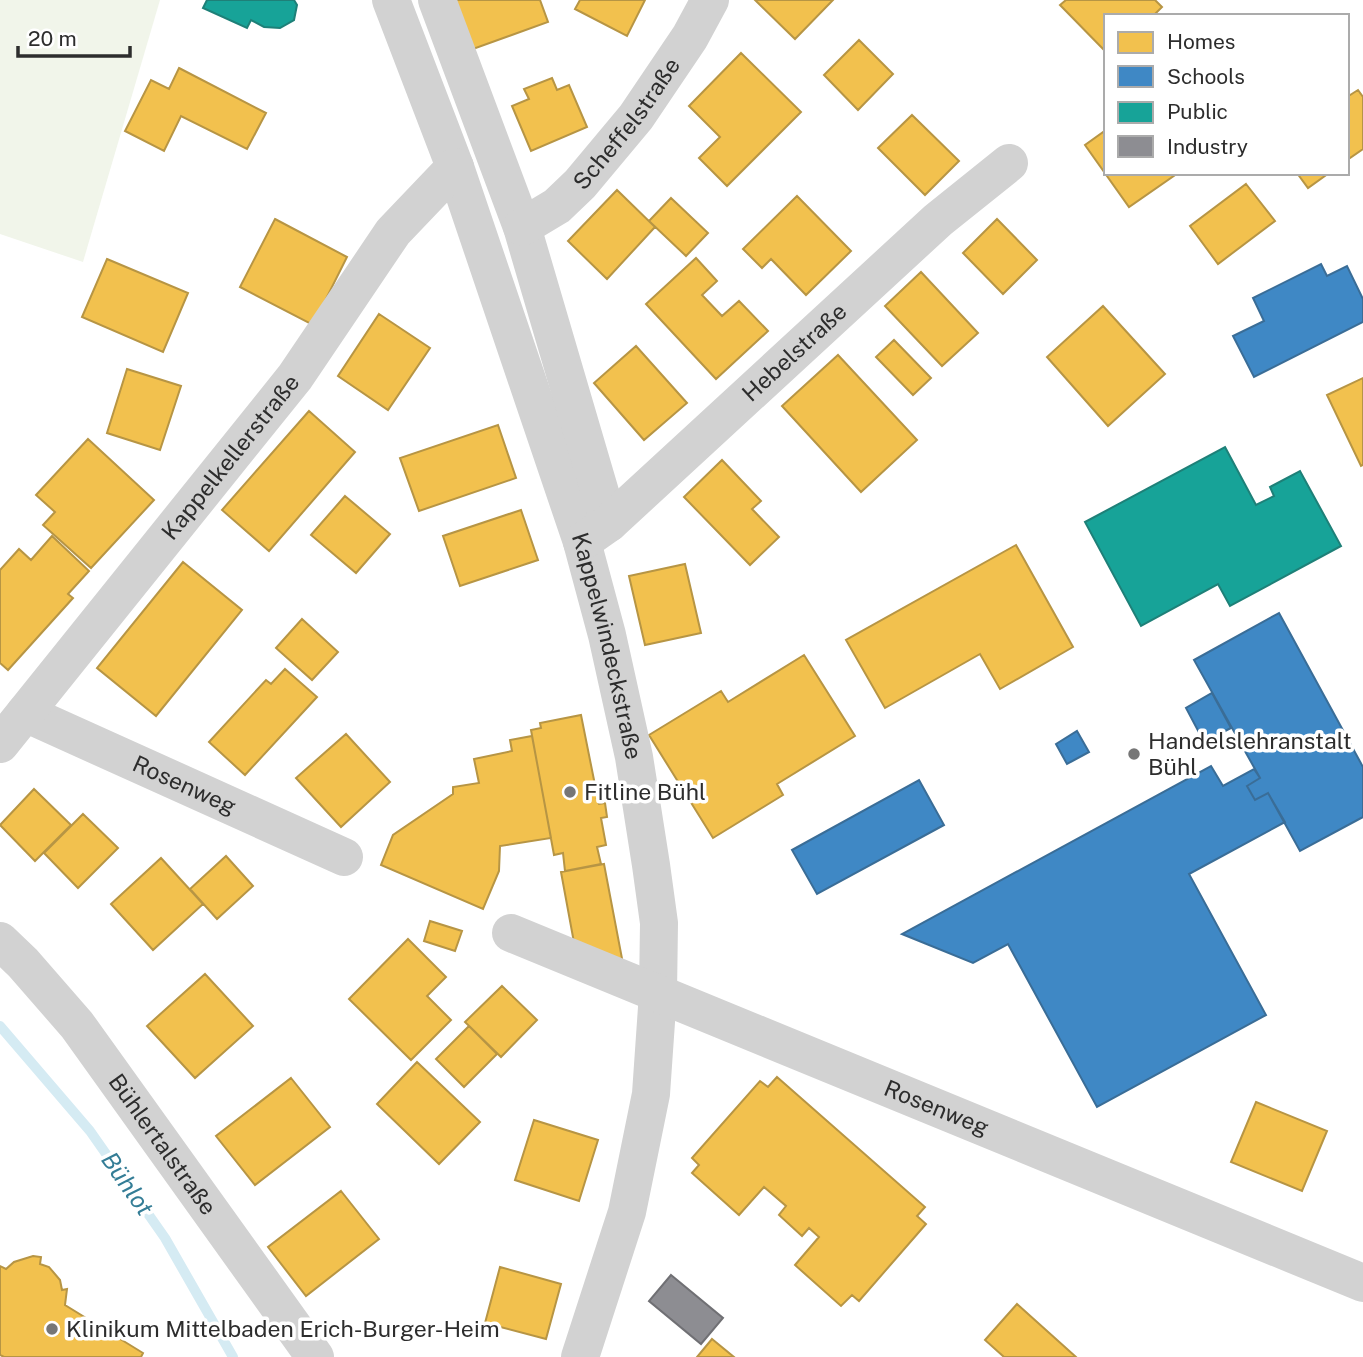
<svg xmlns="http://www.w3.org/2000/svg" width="1363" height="1357" font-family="'Public Sans',sans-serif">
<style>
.green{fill:#f1f5ea}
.homes{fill:#f2c14e;stroke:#b79544;stroke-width:2}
.schools{fill:#3f88c5;stroke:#3a6d97;stroke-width:2}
.public{fill:#17a398;stroke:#1e8078;stroke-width:2}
.industry{fill:#8d8d92;stroke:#707074;stroke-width:2}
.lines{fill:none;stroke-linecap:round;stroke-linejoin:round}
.stream{stroke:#d5ebf3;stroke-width:10}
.minor{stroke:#d2d2d2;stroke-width:38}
.poi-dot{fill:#767676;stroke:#fff;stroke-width:2.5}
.labels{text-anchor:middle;stroke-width:7;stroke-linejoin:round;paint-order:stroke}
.street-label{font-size:23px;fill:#2d2d2d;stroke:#fff}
.poi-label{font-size:23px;fill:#2d2d2d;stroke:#fff;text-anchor:start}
.water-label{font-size:24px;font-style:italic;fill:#347d96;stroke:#fff}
</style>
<rect width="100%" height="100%" fill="#fff"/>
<!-- green -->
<path class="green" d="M 0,0 L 160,0 L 83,262 L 0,234 Z"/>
<!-- homes -->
<path class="homes" d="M 455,0 L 540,0 L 548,22 L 473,49 Z
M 580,0 L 645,0 L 627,36 L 575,9 Z
M 755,0 L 833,0 L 795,39 Z
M 1066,0 L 1155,0 L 1162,7 L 1153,16 L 1106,16 L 1106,52 L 1060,5 Z
M 859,40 L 893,74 L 858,110 L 824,75 Z
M 741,53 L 801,112 L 727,186 L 699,158 L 720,137 L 689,106 Z
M 179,68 L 266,113 L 247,149 L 181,116 L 164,151 L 125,131 L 151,80 L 169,89 Z
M 552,78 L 557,90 L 569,85 L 587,127 L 531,151 L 512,106 L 529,99 L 524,89 Z
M 1358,90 L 1363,97 L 1363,149 L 1347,160 L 1347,97 Z
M 912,115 L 959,161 L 925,195 L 878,148 Z
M 1106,130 L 1106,173 L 1178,173 L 1129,207 L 1085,145 Z
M 1297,173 L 1329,173 L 1308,188 Z
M 1246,184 L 1275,221 L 1218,264 L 1190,226 Z
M 617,190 L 655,227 L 607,279 L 568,241 Z
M 797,196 L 851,251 L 806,295 L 771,259 L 762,268 L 743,249 Z
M 671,198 L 708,233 L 686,256 L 649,221 Z
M 275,219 L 347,257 L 313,325 L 240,287 Z
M 997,219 L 1037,260 L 1003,294 L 963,253 Z
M 696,258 L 717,281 L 702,295 L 722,316 L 739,301 L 768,331 L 716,379 L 646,304 Z
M 107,259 L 188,293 L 163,352 L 82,317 Z
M 921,272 L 978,333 L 942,366 L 885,306 Z
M 1103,306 L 1165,374 L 1108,426 L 1047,357 Z
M 379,314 L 430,348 L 388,410 L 338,376 Z
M 894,340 L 931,378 L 913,395 L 876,357 Z
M 636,346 L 687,403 L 644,440 L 594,383 Z
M 838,355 L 917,440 L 861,492 L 782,406 Z
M 127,369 L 181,386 L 160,450 L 107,433 Z
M 1363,378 L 1363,465 L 1361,466 L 1327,395 Z
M 309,411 L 355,452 L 269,551 L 222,510 Z
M 498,425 L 516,478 L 419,511 L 400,458 Z
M 88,439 L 154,500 L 91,568 L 43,525 L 55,512 L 36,495 Z
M 722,460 L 761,501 L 752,509 L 779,537 L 750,565 L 684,497 Z
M 345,496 L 390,534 L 356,573 L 311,535 Z
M 521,510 L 538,560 L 460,586 L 443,536 Z
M 52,536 L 89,571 L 68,594 L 73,598 L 8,670 L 0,663 L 0,570 L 19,549 L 31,560 Z
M 1016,545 L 1073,647 L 1000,689 L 980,654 L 885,708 L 846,640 Z
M 183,562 L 242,610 L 156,716 L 97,668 Z
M 685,564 L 701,633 L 645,645 L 629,576 Z
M 302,619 L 338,652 L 312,680 L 276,648 Z
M 804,655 L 855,736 L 777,784 L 783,795 L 713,838 L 649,735 L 721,691 L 728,702 Z
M 285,669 L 317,697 L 245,775 L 209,742 L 266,680 L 271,684 Z
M 581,715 L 595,785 L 601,784 L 603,798 L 597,799 L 599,804 L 605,803 L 607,817 L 601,818 L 606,845 L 597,847 L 601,864 L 565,871 L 563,853 L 554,855 L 531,730 L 541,728 L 540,723 Z
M 346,734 L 390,782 L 341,827 L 296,778 Z
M 532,736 L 551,838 L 500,846 L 499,871 L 483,909 L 381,865 L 393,835 L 453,794 L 453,787 L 479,783 L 474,759 L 512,751 L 510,740 Z
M 34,789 L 71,825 L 35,861 L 0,825 Z
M 83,814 L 118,848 L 78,888 L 44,853 Z
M 226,856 L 253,886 L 217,919 L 190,889 Z
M 161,858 L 203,904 L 153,950 L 111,904 Z
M 604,864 L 624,969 L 575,948 L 561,872 Z
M 430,921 L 462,931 L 455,951 L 424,941 Z
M 408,939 L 446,977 L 427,996 L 451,1020 L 411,1060 L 349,999 Z
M 205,974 L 253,1026 L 195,1078 L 147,1026 Z
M 502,986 L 537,1020 L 501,1057 L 465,1022 Z
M 469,1026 L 497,1054 L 464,1087 L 436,1059 Z
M 417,1062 L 480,1122 L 439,1164 L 377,1104 Z
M 777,1077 L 925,1207 L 917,1216 L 926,1224 L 859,1301 L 852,1295 L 841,1306 L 795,1265 L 819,1237 L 809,1228 L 802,1236 L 779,1215 L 786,1206 L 764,1187 L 739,1215 L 692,1173 L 699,1165 L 692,1158 L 760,1081 L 768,1087 Z
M 291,1078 L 330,1127 L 255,1185 L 216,1136 Z
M 1256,1102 L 1327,1131 L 1302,1191 L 1231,1162 Z
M 534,1120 L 598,1140 L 579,1201 L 515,1180 Z
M 341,1191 L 379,1239 L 306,1296 L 268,1247 Z
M 33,1256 L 41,1257 L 40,1264 L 49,1267 L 60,1280 L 62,1290 L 67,1289 L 65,1305 L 143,1353 L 141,1357 L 4,1357 L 0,1355 L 0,1266 L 6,1269 L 14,1262 Z
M 500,1267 L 561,1284 L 546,1339 L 485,1323 Z
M 1017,1304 L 1076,1357 L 1004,1357 L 985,1340 Z
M 712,1339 L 734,1357 L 697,1357 Z"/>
<!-- schools -->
<path class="schools" d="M 1321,264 L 1327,276 L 1347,266 L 1363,299 L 1363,322 L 1254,377 L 1233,336 L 1264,321 L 1253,298 Z
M 1279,613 L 1363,767 L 1363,817 L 1300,851 L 1268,793 L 1255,800 L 1247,786 L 1260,778 L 1194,660 Z
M 1212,693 L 1231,728 L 1204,742 L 1186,708 Z
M 1077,731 L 1089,752 L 1067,764 L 1056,744 Z
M 1211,766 L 1223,786 L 1254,769 L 1260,778 L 1247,786 L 1255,800 L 1268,793 L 1285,822 L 1189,874 L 1266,1015 L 1097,1107 L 1008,944 L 973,963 L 902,934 Z
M 919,780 L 944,825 L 817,894 L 792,850 Z"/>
<!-- public -->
<path class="public" d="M 207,0 L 294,0 L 297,5 L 294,20 L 280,28 L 264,27 L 251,20 L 247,28 L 203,8 Z
M 1225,447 L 1256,505 L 1274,496 L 1270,487 L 1300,471 L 1341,546 L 1230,606 L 1218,584 L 1141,626 L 1085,522 Z"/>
<!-- industry -->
<path class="industry" d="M 671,1275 L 723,1318 L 701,1344 L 649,1301 Z"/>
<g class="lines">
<!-- stream -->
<path class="stream" d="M 0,1026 L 90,1131 L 165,1238 L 233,1357"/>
<!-- minor -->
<g class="minor">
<path id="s1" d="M 391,0 L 455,167 L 582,542 L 607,635 L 634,757 L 651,865 L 659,923 L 658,993 L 651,1094 L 627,1212 L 580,1357"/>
<path d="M 437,0 L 522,227 L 609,523"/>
<path id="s2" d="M 522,227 L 557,206 L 580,184 L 636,117 L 690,37 L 710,0"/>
<path id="s3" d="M 582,542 L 609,523 L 938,220 L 1009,163"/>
<path id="s4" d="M 25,713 L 344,857"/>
<path id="s5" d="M 0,744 L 295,377 L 393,232 L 455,167"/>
<path id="s6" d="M 511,933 L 1363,1283"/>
<path id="s7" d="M 0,941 L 23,963 L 77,1025 L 315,1357"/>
</g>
</g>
<!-- markers -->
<g class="poi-dot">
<circle cx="1134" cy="754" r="7"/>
<circle cx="570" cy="792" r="7"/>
<circle cx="52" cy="1329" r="7"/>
</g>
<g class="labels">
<!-- street labels -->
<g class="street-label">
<text dy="8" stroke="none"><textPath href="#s2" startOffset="149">Scheffelstraße</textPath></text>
<text dy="8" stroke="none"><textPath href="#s3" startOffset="285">Hebelstraße</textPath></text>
<text dy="8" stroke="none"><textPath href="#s5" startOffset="368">Kappelkellerstraße</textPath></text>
<text dy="8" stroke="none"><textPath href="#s1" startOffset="682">Kappelwindeckstraße</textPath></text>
<text dy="8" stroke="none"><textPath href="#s4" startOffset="175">Rosenweg</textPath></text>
<text dy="8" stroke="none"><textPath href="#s6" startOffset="460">Rosenweg</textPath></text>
<text dy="8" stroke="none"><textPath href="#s7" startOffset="261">Bühlertalstraße</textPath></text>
</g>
<!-- poi labels -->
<g class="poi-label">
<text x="1148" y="749">Handelslehranstalt<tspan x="1148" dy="26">Bühl</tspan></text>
<text x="584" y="800">Fitline Bühl</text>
<text x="66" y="1337">Klinikum Mittelbaden Erich-Burger-Heim</text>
</g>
<!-- water labels -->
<g class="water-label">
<text transform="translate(127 1184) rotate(55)" y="8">Bühlot</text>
</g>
</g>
<!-- legend -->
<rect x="1104" y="14" width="245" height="161" fill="#ffffff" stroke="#ababab" stroke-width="2"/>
<rect x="1118" y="32" width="35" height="21" fill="#f2c14e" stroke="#ababab" stroke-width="2"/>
<text x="1167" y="49" font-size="21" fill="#2d2d2d">Homes</text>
<rect x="1118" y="66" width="35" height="21" fill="#3f88c5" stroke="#ababab" stroke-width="2"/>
<text x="1167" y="84" font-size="21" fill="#2d2d2d">Schools</text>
<rect x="1118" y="102" width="35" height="21" fill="#17a398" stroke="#ababab" stroke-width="2"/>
<text x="1167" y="119" font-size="21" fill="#2d2d2d">Public</text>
<rect x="1118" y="136" width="35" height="21" fill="#8d8d92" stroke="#ababab" stroke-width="2"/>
<text x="1167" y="154" font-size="21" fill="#2d2d2d">Industry</text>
<!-- scale -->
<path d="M18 46v10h112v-10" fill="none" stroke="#2d2d2d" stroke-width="3.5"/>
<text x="28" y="46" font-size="21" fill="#2d2d2d" stroke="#ffffff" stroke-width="5" paint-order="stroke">20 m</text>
</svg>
